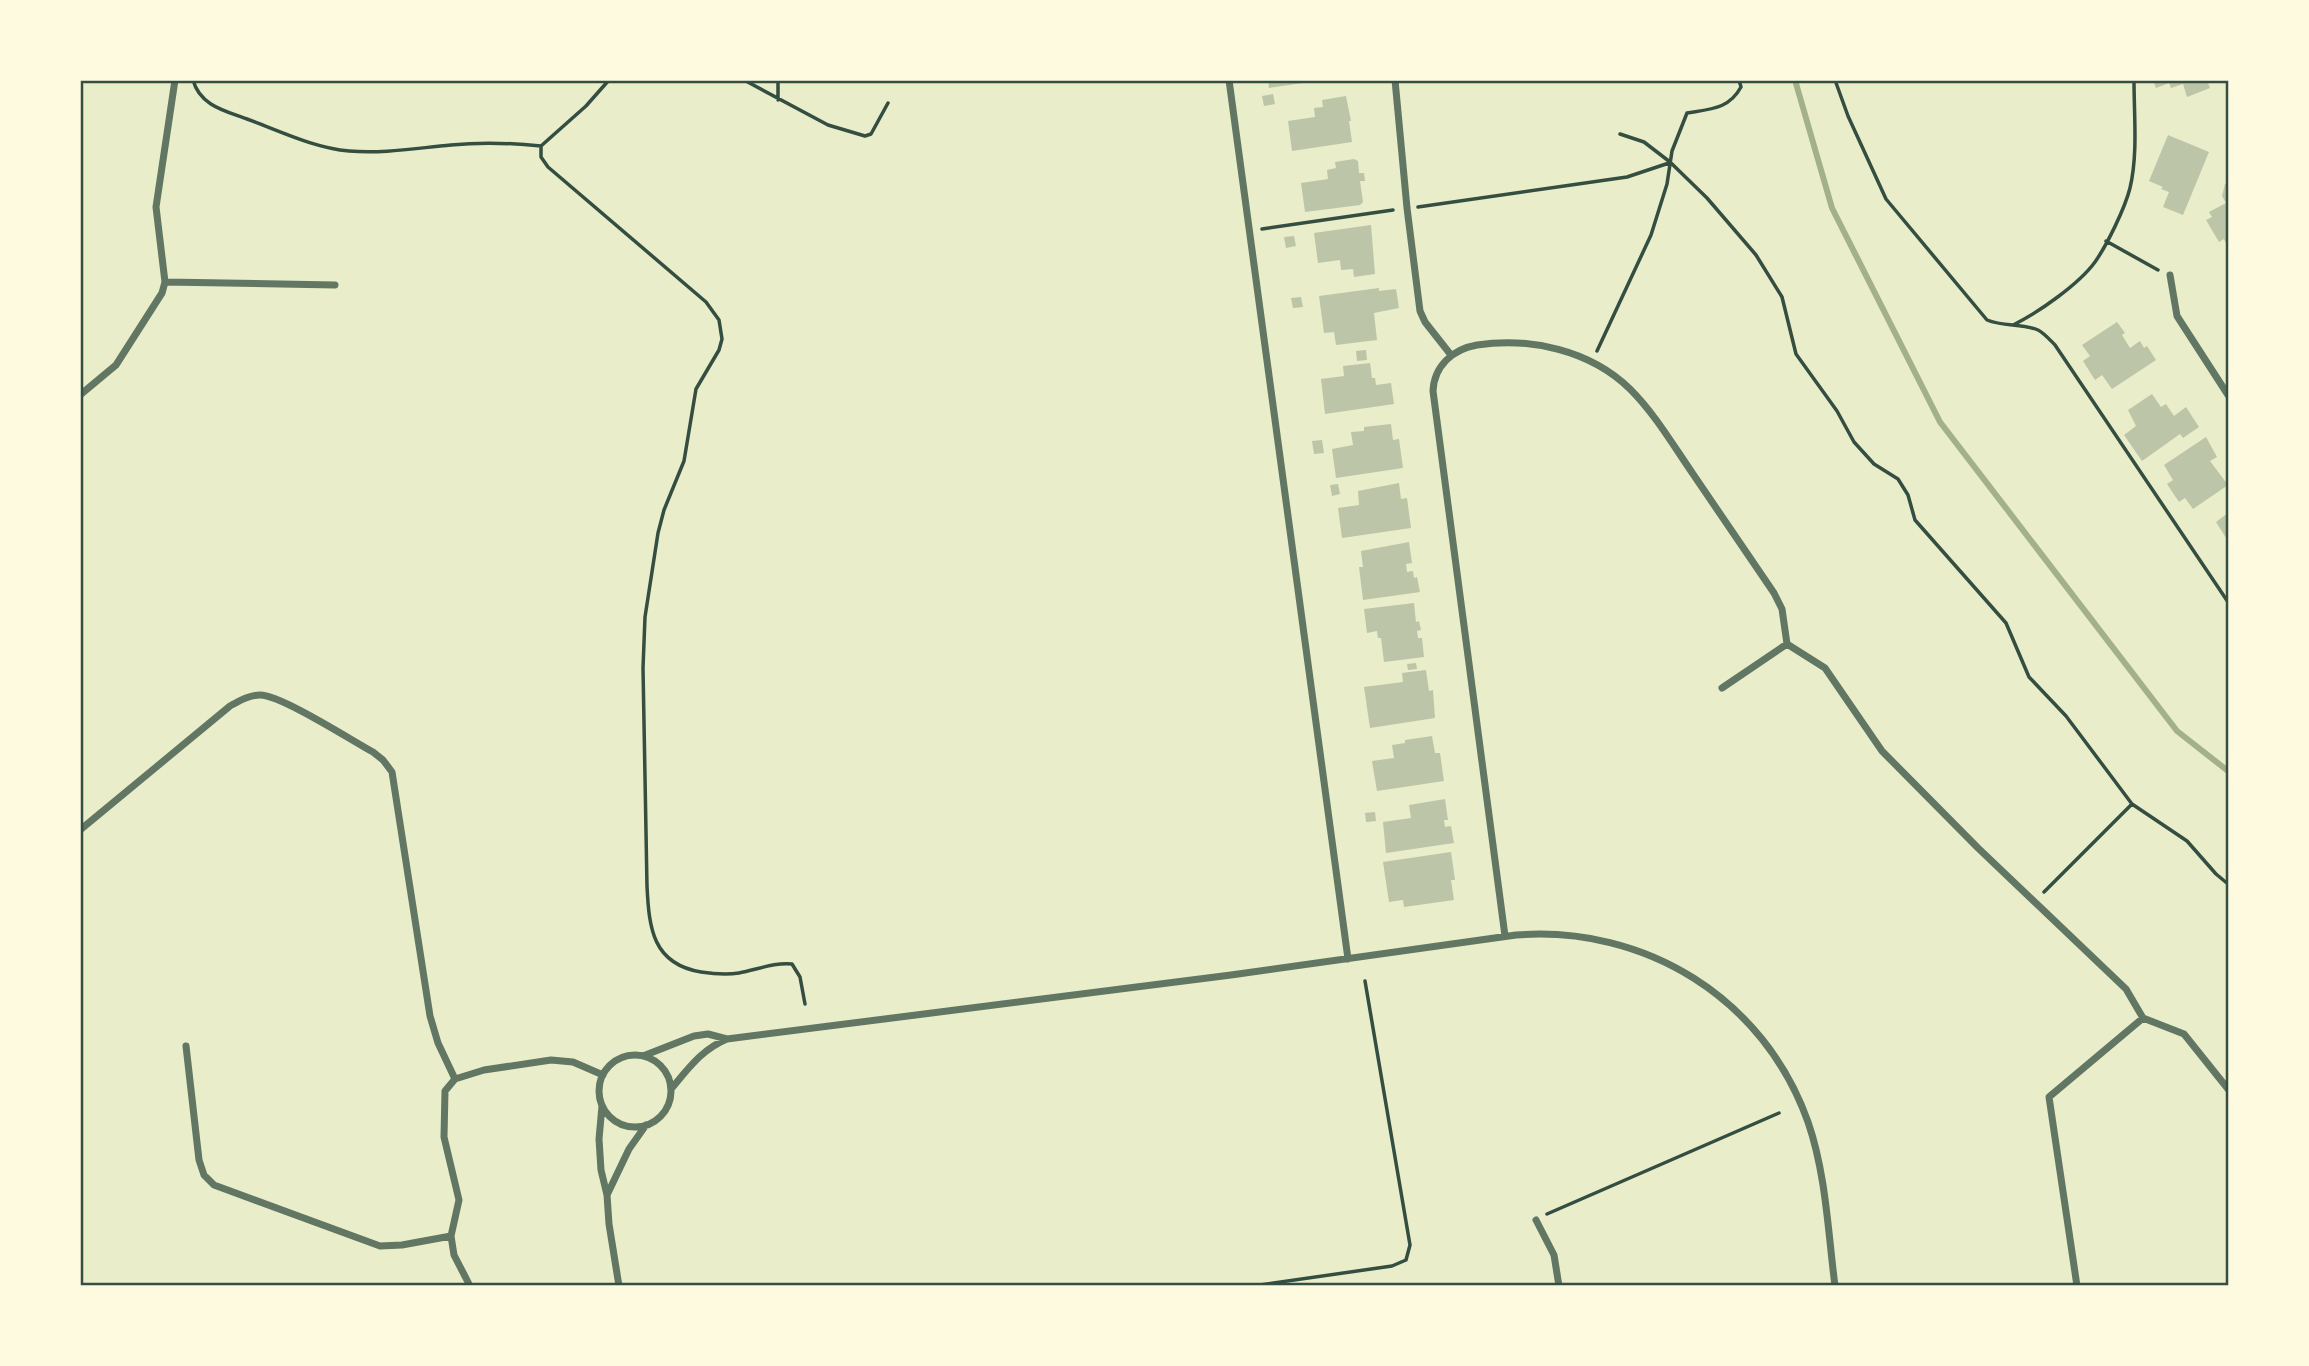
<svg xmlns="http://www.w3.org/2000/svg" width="2309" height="1366" font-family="Montserrat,sans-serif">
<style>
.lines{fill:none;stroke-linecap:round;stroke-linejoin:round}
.stream{stroke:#a3b18a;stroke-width:6}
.building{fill:#bcc5a7}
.path{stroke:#344e41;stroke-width:3.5}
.minor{stroke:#617663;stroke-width:7}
.neatline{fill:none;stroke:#344e41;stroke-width:2.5}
</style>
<rect width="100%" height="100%" fill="#e9edc9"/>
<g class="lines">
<!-- stream -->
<path class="stream" d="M 1795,80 L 1832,208 L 1940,422 L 2177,731 L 2228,771"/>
</g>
<!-- building -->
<path class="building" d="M 1268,80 L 1310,80 L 1310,82 L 1269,88 Z
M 2153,80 L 2207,80 L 2210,88 L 2187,97 L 2183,84 L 2171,88 L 2169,83 L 2156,88 Z
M 1273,94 L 1275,104 L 1264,106 L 1262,96 Z
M 1346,96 L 1351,121 L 1349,121 L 1352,142 L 1292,151 L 1288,121 L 1315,117 L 1314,108 L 1323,107 L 1322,100 Z
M 2168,135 L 2209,152 L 2183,215 L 2163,207 L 2169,192 L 2161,189 L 2163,187 L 2149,181 Z
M 1354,159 L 1358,161 L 1359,173 L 1364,173 L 1365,181 L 1360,181 L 1363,202 L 1360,205 L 1305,212 L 1301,183 L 1328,179 L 1327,170 L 1336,168 L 1335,162 Z
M 2228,182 L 2228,248 L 2224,239 L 2219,242 L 2206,220 L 2212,217 L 2209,212 L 2226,203 L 2222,196 L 2225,184 Z
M 1371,225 L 1375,274 L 1354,277 L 1353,269 L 1341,270 L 1340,260 L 1318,263 L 1314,233 Z
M 1294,236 L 1296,246 L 1286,248 L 1284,237 Z
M 1379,288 L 1379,291 L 1396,289 L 1399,308 L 1374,313 L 1377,340 L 1336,345 L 1334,332 L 1324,333 L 1319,296 Z
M 1301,297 L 1303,307 L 1293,308 L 1291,298 Z
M 2117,322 L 2125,333 L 2122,335 L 2130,348 L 2140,341 L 2144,348 L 2147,346 L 2156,360 L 2112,389 L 2102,375 L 2095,380 L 2083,361 L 2090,356 L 2082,345 Z
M 1366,350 L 1367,360 L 1357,361 L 1356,351 Z
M 1370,363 L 1372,378 L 1375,378 L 1376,385 L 1391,383 L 1394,404 L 1325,414 L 1321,379 L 1344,376 L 1343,366 Z
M 2152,394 L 2161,407 L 2166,404 L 2174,416 L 2186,407 L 2199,427 L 2183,438 L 2180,434 L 2142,461 L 2124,435 L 2136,426 L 2128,410 Z
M 1391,424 L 1393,440 L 1399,439 L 1403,468 L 1336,478 L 1332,449 L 1353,445 L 1351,432 L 1364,431 L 1364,427 Z
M 2206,437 L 2217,457 L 2210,461 L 2228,485 L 2193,509 L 2185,498 L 2179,502 L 2167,484 L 2173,480 L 2164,465 Z
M 1322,440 L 1324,453 L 1314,454 L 1312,441 Z
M 1399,483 L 1401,499 L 1407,498 L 1411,528 L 1342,538 L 1338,508 L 1359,505 L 1358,491 Z
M 1338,484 L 1340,494 L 1332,496 L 1330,485 Z
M 2228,513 L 2228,541 L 2216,522 Z
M 1409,542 L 1412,563 L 1406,564 L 1407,572 L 1413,571 L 1414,578 L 1417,577 L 1420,592 L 1363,600 L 1359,567 L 1363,567 L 1361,551 Z
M 1414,603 L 1416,622 L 1419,621 L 1421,630 L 1417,631 L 1418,638 L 1422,638 L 1424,657 L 1384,662 L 1381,638 L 1378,638 L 1377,631 L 1367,633 L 1364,609 Z
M 1416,663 L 1417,669 L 1408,670 L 1407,664 Z
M 1426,670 L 1429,691 L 1433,690 L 1435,718 L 1370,728 L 1364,687 L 1403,682 L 1402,673 Z
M 1432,736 L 1435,753 L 1440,753 L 1444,781 L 1377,791 L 1372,761 L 1394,758 L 1392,745 L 1405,743 L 1405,740 Z
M 1445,799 L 1448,820 L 1444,820 L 1445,827 L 1451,826 L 1454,843 L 1386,853 L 1383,822 L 1411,818 L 1409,805 Z
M 1375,812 L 1376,821 L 1366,822 L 1365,813 Z
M 1451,852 L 1455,880 L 1451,880 L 1454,900 L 1404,907 L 1403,900 L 1389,902 L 1383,862 Z"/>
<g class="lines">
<!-- path -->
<path class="path" d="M 193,80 C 200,106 226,111 247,119 C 280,131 314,148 349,151 C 383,154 417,148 451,145 C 480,142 512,143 541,146 L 586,106 L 609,80
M 744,80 L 828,125 L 865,136 L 871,134 L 888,103
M 778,80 L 778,100
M 1835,80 L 1848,116 L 1886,199 L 1987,320 C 2004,327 2021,323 2038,330 C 2044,333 2050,340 2055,345 L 2228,602
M 1620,134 L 1644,142 L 1670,162 L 1707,198 L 1756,255 L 1782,297 L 1796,354 L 1837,411 L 1854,442 L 1874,464 L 1898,479 L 1908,495 L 1915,520 L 2006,623 L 2029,677 L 2066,716 L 2132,804 L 2187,841 L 2216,874 L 2228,884
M 541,146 L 541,157 L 548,167 L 706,302 L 719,320 L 722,339 L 719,350 L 696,389 L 684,461 L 664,510 L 658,533 L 645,617 L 643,668 L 647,886 C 649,929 653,964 701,972 C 714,974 726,975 739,973 C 756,970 775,962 792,964 L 800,977 L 805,1004
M 1418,207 L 1627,177 L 1669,163
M 1262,229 L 1393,210
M 2106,241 L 2158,270
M 2015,324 C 2039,312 2079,284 2095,262 C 2107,245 2125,208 2130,188 C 2138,154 2134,116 2134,80
M 1597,351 L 1651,235 L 1667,184 L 1672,151 L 1687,113 C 1711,109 1729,109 1741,87 L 1739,80
M 2044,892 L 2132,804
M 1547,1214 L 1779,1113
M 1253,1286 L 1392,1266 L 1406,1260 L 1410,1245 L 1365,981"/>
<!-- minor -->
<path class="minor" d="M 1229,80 L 1348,959
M 1395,80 L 1407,208 L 1420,311 L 1425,322 L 1451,355
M 2170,275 L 2177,316 L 2228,395
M 165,282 L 335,285
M 80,395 L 116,365 L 162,293 L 165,282 L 156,207 L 175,80
M 1722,688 L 1787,644
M 80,830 L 230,706 C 239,701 249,695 260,695 C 281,695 351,740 373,752 L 383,760 L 392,772 L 430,1016 L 438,1043 L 455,1079
M 1505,936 L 1433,391 C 1434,366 1453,349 1477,345 C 1530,337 1590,350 1630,389 C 1655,414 1673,445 1693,474 C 1720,514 1747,553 1774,593 L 1782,609 L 1787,644 L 1825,668 L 1882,751 L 1978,848 L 2126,989 L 2143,1018 L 2184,1034 L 2228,1089
M 186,1046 L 199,1160 L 204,1175 L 214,1185 L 380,1246 L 402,1245 L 451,1236
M599 1091a36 36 0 1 1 72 0a36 36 0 1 1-72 0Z
M 643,1056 L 694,1036 L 708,1034 L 727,1039
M 671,1089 C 688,1069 702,1049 727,1039 L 1231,975 L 1516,935 C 1645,925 1764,998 1808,1122 C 1826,1174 1828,1232 1835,1286
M 602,1106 L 599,1139 L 601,1170 L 607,1195 L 609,1224 L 619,1286
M 607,1195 L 629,1149 L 646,1125
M 1536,1220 L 1554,1255 L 1559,1286
M 470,1286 L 454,1255 L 451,1236 L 459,1200 L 444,1137 L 445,1091 L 455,1079 L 484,1070 L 551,1060 L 573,1062 L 603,1075
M 2077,1286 L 2049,1097 L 2143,1018"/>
</g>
<!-- border -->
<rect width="2309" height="1366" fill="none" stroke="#fefae0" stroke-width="164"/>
<rect x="82" y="82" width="2145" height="1202" class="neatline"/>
</svg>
